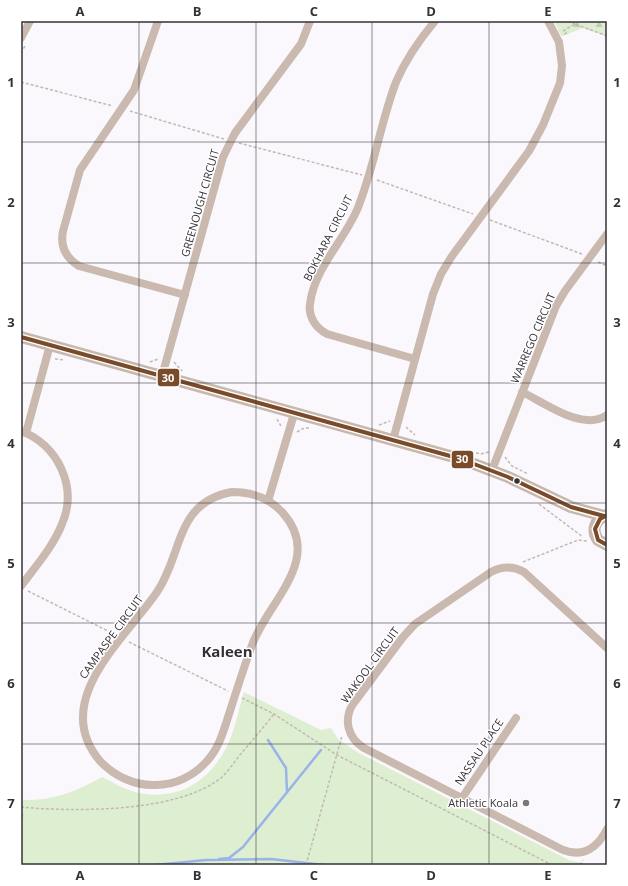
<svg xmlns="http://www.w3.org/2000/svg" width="628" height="886" font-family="'Open Sans',sans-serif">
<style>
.grass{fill:url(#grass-dots)}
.forest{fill:url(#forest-firs)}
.park{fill:#deeed1}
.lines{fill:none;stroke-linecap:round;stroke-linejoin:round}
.stream{stroke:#9ab4ea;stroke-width:2.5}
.path{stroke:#c3b8b4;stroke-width:1.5;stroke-dasharray:3 2;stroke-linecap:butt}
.street{stroke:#cab9af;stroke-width:8}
.secondary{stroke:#c7b7ac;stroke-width:12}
.bus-1-casing{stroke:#fff;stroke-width:7}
.bus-1{stroke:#7a4b2a;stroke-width:4}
.grid{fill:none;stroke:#343038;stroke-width:1;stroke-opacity:0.55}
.bus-dot{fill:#343038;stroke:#fff;stroke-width:1.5}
.poi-dot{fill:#79767d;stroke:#fff;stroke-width:1.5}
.labels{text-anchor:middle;stroke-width:3;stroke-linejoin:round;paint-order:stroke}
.street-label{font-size:11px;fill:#343038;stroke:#fff}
.poi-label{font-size:11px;fill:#343038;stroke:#fff;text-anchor:end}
.district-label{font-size:15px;font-weight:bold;fill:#343038;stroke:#fff}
.line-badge{stroke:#fff;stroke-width:1.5}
.badge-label{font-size:11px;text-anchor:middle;font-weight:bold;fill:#fff}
.neatline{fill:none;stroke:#343038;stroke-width:1.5}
.grid-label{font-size:13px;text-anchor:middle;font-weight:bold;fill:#343038}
</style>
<defs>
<pattern id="grass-dots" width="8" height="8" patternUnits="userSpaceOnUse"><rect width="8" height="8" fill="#deeed1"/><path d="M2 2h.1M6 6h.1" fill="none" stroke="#bfccb4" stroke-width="1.8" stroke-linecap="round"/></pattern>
<pattern id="forest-firs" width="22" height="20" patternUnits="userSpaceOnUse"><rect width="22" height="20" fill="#deeed1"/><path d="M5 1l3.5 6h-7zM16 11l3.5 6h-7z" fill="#bfccb4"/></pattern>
</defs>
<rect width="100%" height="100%" fill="#faf8fc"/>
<!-- grass -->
<path class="grass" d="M 554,21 L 607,21 L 607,36 L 583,28 L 562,36 Z"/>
<!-- forest -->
<path class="forest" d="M 573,21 L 607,21 L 607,34 L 582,26 L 582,28 L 562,36 L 558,31 L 560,24 Z"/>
<!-- park -->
<path class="park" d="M 244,692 L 321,730 L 331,728 L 338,739 L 357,752 L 569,860 L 590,865 L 21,865 L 21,800 C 52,801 76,792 102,777 C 114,783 126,790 139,793 C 181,801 212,779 229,742 C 236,726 239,708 244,692 Z"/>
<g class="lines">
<!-- stream -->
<path class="stream" d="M 268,740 L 286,768 L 287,792
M 21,818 L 22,815
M 219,859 L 229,858 L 243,847 L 321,750
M 155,865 L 206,860 L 271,859 L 324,865"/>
<!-- path -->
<path class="path" d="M 568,21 L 575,24 L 577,21
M 563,31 L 575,24 L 607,36
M 21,53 L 25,46
M 21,82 L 113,106
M 130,111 L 224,139
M 239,143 L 362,175
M 377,180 L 473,214
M 490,220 L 582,254
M 598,262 L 607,266
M 55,359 L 65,360
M 150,362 L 158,359
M 174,362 L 182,371
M 277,419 L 281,426
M 379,425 L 390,421
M 406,427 L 415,435
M 297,432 L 304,428 L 310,428
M 476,453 L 481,454 L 489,452
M 505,457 L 512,466 L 528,474
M 539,504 L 583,537
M 523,562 L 578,540 L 587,541
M 28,591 L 114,634
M 129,642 L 228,691
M 242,698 L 274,714 L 337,755 L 552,865
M 21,807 C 74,812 179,813 222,777 C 228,771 234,763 239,756 C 251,742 263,728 274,714
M 306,865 L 342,736
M 580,865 L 583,860"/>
<!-- street -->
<path class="street" d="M 158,21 L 134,90 L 80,170 L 63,231 C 60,246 66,258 79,266 L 185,295
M 21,38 L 30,21
M 415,359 L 327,334 C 316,328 308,317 310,304 C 314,269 343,242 357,210 C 374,169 380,124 396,82 C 405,61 420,39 435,21
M 162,376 L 223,157 L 235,133 L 301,44 L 310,21
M 522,392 C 545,403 583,432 607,415
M 21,431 C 58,445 78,487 62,524 C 53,547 35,567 21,586
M 26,433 L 50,345
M 393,440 L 433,294 L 441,274 L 452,256 L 529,151 L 543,125 L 560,83 L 562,66 L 559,42 L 548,21
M 492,470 L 556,306 L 565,291 L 607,234
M 232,492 C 251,492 268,497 282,512 C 325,559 268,601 252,645 C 244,667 237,689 230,711 C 224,729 220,747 207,761 C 194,776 175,785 156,785 C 135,786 114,776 100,761 C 49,701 125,639 157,592 C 183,554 175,502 232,492 Z
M 268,501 L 294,414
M 607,648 L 524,572 C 513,566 502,566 491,572 L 415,624 L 403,637 L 353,704 C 343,720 348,738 364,748 L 563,850 C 584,858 598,847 607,829
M 462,798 L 516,718"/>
<!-- secondary -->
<path class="secondary" d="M 21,337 L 461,459 L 508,477 L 571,507 L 604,516
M 607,515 C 595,519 591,530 598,540 L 607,545"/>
<defs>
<path id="bus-1" d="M 21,337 L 461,459 L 508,477 L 571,507 L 604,516
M 607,515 L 600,519 L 595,529 L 598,540 L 607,545"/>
</defs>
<!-- bus-1 casing -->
<use href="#bus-1" class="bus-1-casing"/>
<!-- bus-1 -->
<use href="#bus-1" class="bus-1"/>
</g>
<!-- grid -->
<path class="grid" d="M 139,21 L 139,865M 256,21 L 256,865M 372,21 L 372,865M 489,21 L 489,865M 21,142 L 607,142M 21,263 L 607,263M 21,383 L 607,383M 21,503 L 607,503M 21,623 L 607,623M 21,744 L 607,744"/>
<!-- markers -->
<circle class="bus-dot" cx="517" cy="481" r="3.5"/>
<circle class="poi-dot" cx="526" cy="803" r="4"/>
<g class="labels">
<!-- street labels -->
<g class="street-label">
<text transform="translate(200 203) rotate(-74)" y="4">GREENOUGH CIRCUIT</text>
<text transform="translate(328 238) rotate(-63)" y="4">BOKHARA CIRCUIT</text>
<text transform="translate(533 338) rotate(-67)" y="4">WARREGO CIRCUIT</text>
<text transform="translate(111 637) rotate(-54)" y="4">CAMPASPE CIRCUIT</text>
<text transform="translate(370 665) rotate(-54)" y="4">WAKOOL CIRCUIT</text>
<text transform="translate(479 752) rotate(-56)" y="4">NASSAU PLACE</text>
</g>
<!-- poi labels -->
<g class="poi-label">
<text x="518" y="807">Athletic Koala</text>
</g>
<!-- district labels -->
<g class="district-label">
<text x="227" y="657">Kaleen</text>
</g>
</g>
<g class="line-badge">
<rect x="157" y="368" width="23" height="19" rx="4" fill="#7a4b2a"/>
<rect x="451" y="450" width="23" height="19" rx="4" fill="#7a4b2a"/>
</g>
<g class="badge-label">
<text x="168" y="382">30</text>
<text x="462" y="463">30</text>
</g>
<!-- border -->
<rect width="628" height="886" fill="none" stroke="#ffffff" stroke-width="44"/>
<rect x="22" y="22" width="584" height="842" class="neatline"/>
<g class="grid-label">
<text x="80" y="16">A</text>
<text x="197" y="16">B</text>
<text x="314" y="16">C</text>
<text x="431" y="16">D</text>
<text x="548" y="16">E</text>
<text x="11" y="87">1</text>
<text x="617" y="87">1</text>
<text x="11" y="207">2</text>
<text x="617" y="207">2</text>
<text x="11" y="327">3</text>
<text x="617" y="327">3</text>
<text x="11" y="448">4</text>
<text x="617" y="448">4</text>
<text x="11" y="568">5</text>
<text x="617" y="568">5</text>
<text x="11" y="688">6</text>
<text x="617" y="688">6</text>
<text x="11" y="808">7</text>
<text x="617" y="808">7</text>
<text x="80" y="880">A</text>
<text x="197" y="880">B</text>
<text x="314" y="880">C</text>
<text x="431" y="880">D</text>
<text x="548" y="880">E</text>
</g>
</svg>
